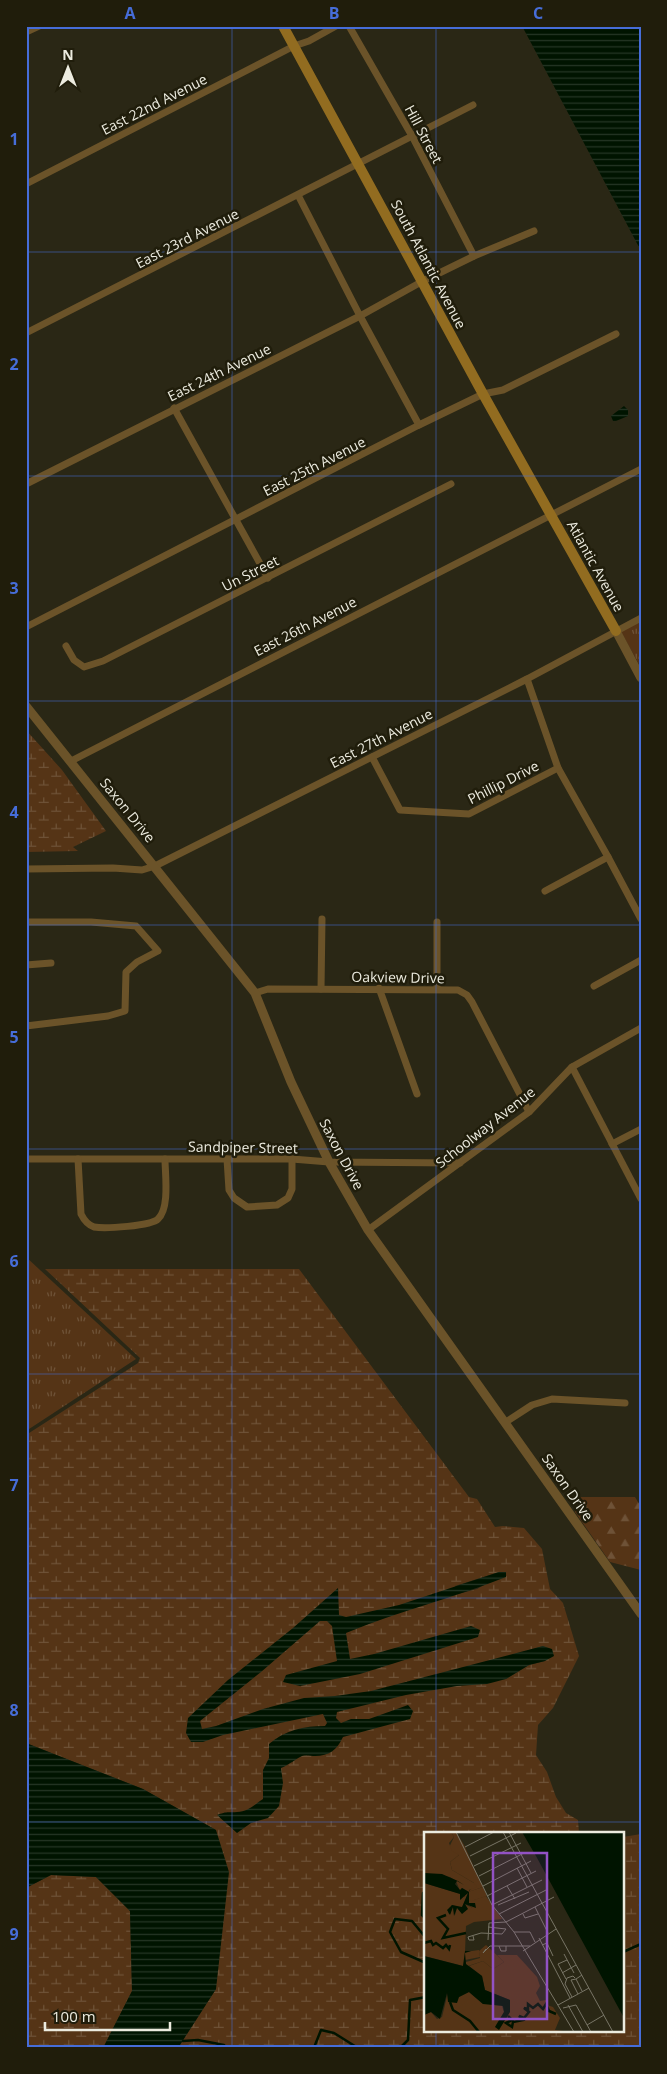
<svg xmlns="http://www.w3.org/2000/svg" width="667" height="2074" font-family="'Open Sans',sans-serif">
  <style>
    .forest { fill: url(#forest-firs) }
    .wetland { fill: url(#wetland-marsh); fill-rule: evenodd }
    .park { fill: url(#park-tufts) }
    .water { fill: url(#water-rules) }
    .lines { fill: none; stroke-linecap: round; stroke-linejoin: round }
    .stream { stroke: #001400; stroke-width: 2.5 }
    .minor { stroke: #6b5329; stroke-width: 7 }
    .tertiary { stroke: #6b5329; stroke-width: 9 }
    .secondary { stroke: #926c20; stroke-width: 10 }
    .grid { fill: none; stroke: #466dd9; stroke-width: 1; stroke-opacity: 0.55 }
    .labels { text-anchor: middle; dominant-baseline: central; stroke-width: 5; stroke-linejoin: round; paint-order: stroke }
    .street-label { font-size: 14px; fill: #ecebdf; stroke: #201d0b }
    .inset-river { fill: none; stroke: #001400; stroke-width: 2.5 }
    .inset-road { fill: none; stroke: #787566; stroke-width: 1 }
    .view { fill: #9252c5; fill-opacity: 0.15; stroke: #9252c5; stroke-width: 2.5 }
    .inset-edge { fill: none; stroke: #ecebdf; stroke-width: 2.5 }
    .neatline { fill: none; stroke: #466dd9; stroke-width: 2 }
    .grid-label { font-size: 16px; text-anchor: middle; font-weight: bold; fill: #466dd9 }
  </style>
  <defs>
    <pattern id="forest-firs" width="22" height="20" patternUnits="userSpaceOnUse" patternTransform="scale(1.25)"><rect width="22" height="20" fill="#553416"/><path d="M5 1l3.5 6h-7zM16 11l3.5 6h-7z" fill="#6e5237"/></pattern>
    <pattern id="wetland-marsh" width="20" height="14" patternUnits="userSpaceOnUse" patternTransform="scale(1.25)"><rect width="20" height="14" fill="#553416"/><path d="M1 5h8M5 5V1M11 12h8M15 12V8" fill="none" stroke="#6e5237"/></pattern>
    <pattern id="park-tufts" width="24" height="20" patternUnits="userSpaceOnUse" patternTransform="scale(1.25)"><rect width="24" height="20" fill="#553416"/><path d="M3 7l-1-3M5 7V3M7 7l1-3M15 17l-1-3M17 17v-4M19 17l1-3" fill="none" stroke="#6e5237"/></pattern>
    <pattern id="water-rules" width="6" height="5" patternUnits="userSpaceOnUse" patternTransform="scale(1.25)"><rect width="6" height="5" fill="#001400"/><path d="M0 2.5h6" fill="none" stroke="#253625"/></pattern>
  </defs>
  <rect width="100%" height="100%" fill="#2a2715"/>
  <polygon class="forest" points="574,1497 635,1497 641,1507 641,1570 610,1562 575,1512"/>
  <g class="wetland">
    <polygon points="26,730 62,770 106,831 73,847 78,851 26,852"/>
    <path d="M45,1269h254l170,228 8,2 18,28 8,-1 21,2 18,21 8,40 13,14 16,53 -26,52 -15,17 -2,30 11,17 9,25 10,16 12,7 1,13h-153v197h197v-193l18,-3v214h-463l38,-59v-159l-73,-41 -117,-46v-308l112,-72 2,-5zM499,1572h7l-29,17 -19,5 -3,-8zM543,1646l2,15 -16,4 -23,14 13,-26z"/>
    <polygon points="51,1875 96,1877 130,1911 132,1991 103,2048 26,2048 26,1888"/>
  </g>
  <g class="park">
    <polygon points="641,618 641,668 620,630"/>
    <polygon points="26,1257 136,1359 26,1431"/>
  </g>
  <g class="water">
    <polygon points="522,26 641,26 641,251 530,41"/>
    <polygon points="624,406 628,410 628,416 616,421 613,421 611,416"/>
    <path d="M499,1572h7v5c-52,21 -108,34 -160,56l4,26 24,-5 97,-28 9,4 -2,7 -118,37 -60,12 -17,-4 3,-7 51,-14 -5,-35 -5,-5h-7l-59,51 -61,49 2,8 14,-3 47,-17 41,-11 31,-2 36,-5 172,-45 9,3 2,7 -9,5 -16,4 -23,14 -19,5 -30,2 -51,9 -69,17 -1,6 5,5 10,-4h18l39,-14 5,6 -3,8 -67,18c-6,13 -14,19 -28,19 -4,0 -9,-1 -13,0 -3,1 -15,10 -21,12l2,15 -4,23 -11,12 -17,5 -14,10 -20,-18c11,-4 10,-2 20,-3 11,0 18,-8 26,-13v-29l6,-12v-14c16,-14 35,-18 56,-18l2,-3 -4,-9 -100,21 -20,7h-12l-5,-9 2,-15 40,-38 65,-52 45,-40 1,27 7,2 53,-12z"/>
    <polygon points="26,1743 143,1789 216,1830 229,1872 216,1989 178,2048 103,2048 132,1991 130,1911 96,1877 51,1875 26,1888"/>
  </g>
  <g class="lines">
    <g class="stream">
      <polyline points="426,1891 423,1893 422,1915 426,1919"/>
      <polyline points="426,1938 412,1921 395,1919 390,1932 401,1952 426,1963"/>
      <polyline points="623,1952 641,1944"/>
      <polyline points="183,2041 198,2040 224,2045 226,2048"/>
      <polyline points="316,2048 315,2045 321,2030 334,2033 358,2048"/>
      <polyline points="400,2048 408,2040 410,2000 426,1997"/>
    </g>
    <g class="minor">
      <polyline points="349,26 412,136 474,256"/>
      <polyline points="26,32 39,26"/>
      <polyline points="26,184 294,46 309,41 336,26"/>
      <polyline points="298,195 360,316 419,425"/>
      <polyline points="26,333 473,105"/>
      <polyline points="174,408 268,578"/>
      <polyline points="26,484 360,316 423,281 474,256 534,231"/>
      <polyline points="26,627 419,425 483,394 503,390 616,334"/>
      <polyline points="66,646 74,660 84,667 103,661 451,484"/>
      <polyline points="527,679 558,768 608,857 641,919"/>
      <polyline points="372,757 400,810 469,814 558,768"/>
      <polyline points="71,761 641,469"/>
      <polyline points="26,869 113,868 142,870 155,866 527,679 641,618"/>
      <polyline points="545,891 608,857"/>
      <polyline points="26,922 91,922 136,926 158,951 137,962 126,972 125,1011 108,1016 26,1026"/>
      <polyline points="437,922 437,989"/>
      <polyline points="26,965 51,963"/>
      <polyline points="594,986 641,960"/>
      <polyline points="379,988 417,1094"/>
      <polyline points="321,989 322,919"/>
      <polyline points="255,993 268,989 458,990 467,995 472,1002 529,1112"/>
      <polyline points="572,1067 641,1199"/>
      <polyline points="612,1144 641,1129"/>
      <polyline points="26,1159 292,1159 329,1162 460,1163"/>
      <path d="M78,1159l3,55c3,6 7,11 13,13 11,2 57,-1 64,-8 12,-11 7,-45 7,-60"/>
      <polyline points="227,1159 229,1190 234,1198 247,1207 277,1205 288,1198 292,1189 292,1159"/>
      <polyline points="368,1230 529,1112 572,1067 641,1028"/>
      <polyline points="506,1422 532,1405 552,1399 625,1403"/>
    </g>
    <g class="tertiary">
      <polyline points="616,631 641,678"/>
      <polyline points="26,706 255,993 291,1082 329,1162 368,1230 641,1614"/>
    </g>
    <polyline class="secondary" points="283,26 483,394 616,631"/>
  </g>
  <path class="grid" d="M232,26v2022M436,26v1807M26,252h615M26,476h615M26,701h615M26,925h615M26,1149h615M26,1374h615M26,1598h615M26,1822h615M436,2030v18"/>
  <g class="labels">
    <g class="street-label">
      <text transform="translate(154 104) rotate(-27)">East 22nd Avenue</text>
      <text transform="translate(424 134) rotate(62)">Hill Street</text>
      <text transform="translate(187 238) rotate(-27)">East 23rd Avenue</text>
      <text transform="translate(429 264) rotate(62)">South Atlantic Avenue</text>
      <text transform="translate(219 372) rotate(-26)">East 24th Avenue</text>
      <text transform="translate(314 466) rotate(-27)">East 25th Avenue</text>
      <text transform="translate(596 566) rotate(61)">Atlantic Avenue</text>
      <text transform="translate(250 573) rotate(-27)">Un Street</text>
      <text transform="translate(305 626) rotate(-27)">East 26th Avenue</text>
      <text transform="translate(381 738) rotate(-27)">East 27th Avenue</text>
      <text transform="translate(503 782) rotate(-27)">Phillip Drive</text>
      <text transform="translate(128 810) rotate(51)">Saxon Drive</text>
      <text transform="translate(398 977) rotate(1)">Oakview Drive</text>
      <text transform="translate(485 1127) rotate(-38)">Schoolway Avenue</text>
      <text transform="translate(243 1147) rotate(1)">Sandpiper Street</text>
      <text transform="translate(342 1154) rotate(62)">Saxon Drive</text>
      <text transform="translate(568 1487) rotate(55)">Saxon Drive</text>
    </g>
  </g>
  <g transform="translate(424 1832)">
    <rect width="200" height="200" fill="#2a2715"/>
    <path d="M27,0h5l8,13 19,42 -14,5 5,-9 -22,-13 -2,-8 9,-7 -13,-1 8,-17z" fill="#553416"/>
    <path d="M0,0h27l3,5 -5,6 3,8 7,4 -9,7 2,8 22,13 3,4 -8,3 1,7 3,3 13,-4 16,23 -28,3 -8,4 -1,26 14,-2 1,7 -15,3 -2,6 -39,-10v-73l37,11v6l1,-6 3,3 -1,-5 4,1 -6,15 -10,-3 -4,8 2,1 2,-8 3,9 2,-8 8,2 -1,-5 9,4 -6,-4 8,-1h-6v-11l-7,-4 -2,3 -4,-10 -6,-4 -26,-4zM73,123h20l20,22 3,9 -4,7 4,8 6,-1 1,5 6,2 7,11 -5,12 16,2h-147v-17l7,-3 6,7 5,-2 6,-25 11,5 10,-5 14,12 18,-1 3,9 -9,15 12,-9 3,-18 -25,-10 -3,-14 -13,-10 14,-5 10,8 11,-7z" fill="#553416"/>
    <path d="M59,55l4,9 -16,5 -3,-9zM62,113l18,17 -11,7 -10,-8 -18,6 1,-5 14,-4 -1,-7z" fill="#553416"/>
    <path d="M98,0h102v186l-88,-162zM0,41l18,1 16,7 6,4 -7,-4 -2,3 5,6 2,-2 7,4v11h6l1,5 -11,-4 3,5 -6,5 -5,-6 -3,8 -1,-9 -3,8h-4h4l-3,-5 5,-5 10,2 6,-14 -8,7v-6l-36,-11zM41,119h6l-6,2 1,11 16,12 3,14 25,10v12l-11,18 -4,-3 9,-15 -1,-6 -20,-2 -14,-12 -10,5 -2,6 -9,-1 -1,-9 -7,26 -9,-7 -7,3v-59l39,10z" fill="#001400"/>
    <path class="inset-river" d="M22,83l-8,3 10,11 -5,9 23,-5M0,111l7,-2 2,4 3,-2 7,5 3,-3 3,4 1,-4M26,170l3,8 17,11 9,11M84,184l4,4 -6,3 6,4 1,-5 10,-2 -4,-4 5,2 5,-6 -5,-4 4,1v-5l5,4 5,-4 5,5 3,-5 3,7 7,3"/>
    <path class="inset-road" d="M32,0l36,73 22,27 60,100M79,0l39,71M85,0l22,41M41,15l29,-15M46,24l46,-23M50,34l47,-23M93,36l10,19M55,44l45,-23M59,54l48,-25M83,54l8,13M63,64l49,-25M118,71l71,129M68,73l50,-25M74,73l31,-13M111,75l13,26M75,82l49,-25M99,82l2,4 13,-4M90,100h16l5,10M49,104l1,4h-5l-1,-3 13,-4 21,1 4,-5 -18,-2M115,106l31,60M64,108l1,-17 17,-1 48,-25M118,113l5,-2 6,13M75,114l2,5h5v-5M62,117l-3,4 7,-7h40M99,119l33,-22M140,122l10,19M138,141l14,-8M158,143l-6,4 6,12M142,147l-8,-15 9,-4M152,147l-5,1 7,14M148,165l-7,-13 2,-6 6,-2 2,2M134,173l31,-17M144,173l15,27M139,176l13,-3 15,27M163,193l17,-10"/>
    <path class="view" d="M69,21h54v166h-54z"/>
    <rect width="200" height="200" class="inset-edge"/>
  </g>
  <rect width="667" height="2074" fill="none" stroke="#201d0b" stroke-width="55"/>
  <g transform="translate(68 68)" stroke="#201d0b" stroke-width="4" paint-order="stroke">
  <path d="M0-4L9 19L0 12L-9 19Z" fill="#ecebdf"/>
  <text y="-8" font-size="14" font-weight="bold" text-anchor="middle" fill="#ecebdf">N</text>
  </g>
  <path d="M45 2022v8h125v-8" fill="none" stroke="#ecebdf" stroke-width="2.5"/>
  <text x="52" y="2022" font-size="15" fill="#ecebdf" stroke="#201d0b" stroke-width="4" paint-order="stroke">100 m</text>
  <rect x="28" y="28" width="612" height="2018" class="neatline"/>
  <g class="grid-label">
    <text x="130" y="19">A</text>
    <text x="334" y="19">B</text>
    <text x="538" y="19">C</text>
    <text x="14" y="145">1</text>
    <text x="14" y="370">2</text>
    <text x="14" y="594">3</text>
    <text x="14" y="818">4</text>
    <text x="14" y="1043">5</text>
    <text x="14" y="1267">6</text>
    <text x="14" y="1491">7</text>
    <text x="14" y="1716">8</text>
    <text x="14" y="1940">9</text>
  </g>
</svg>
